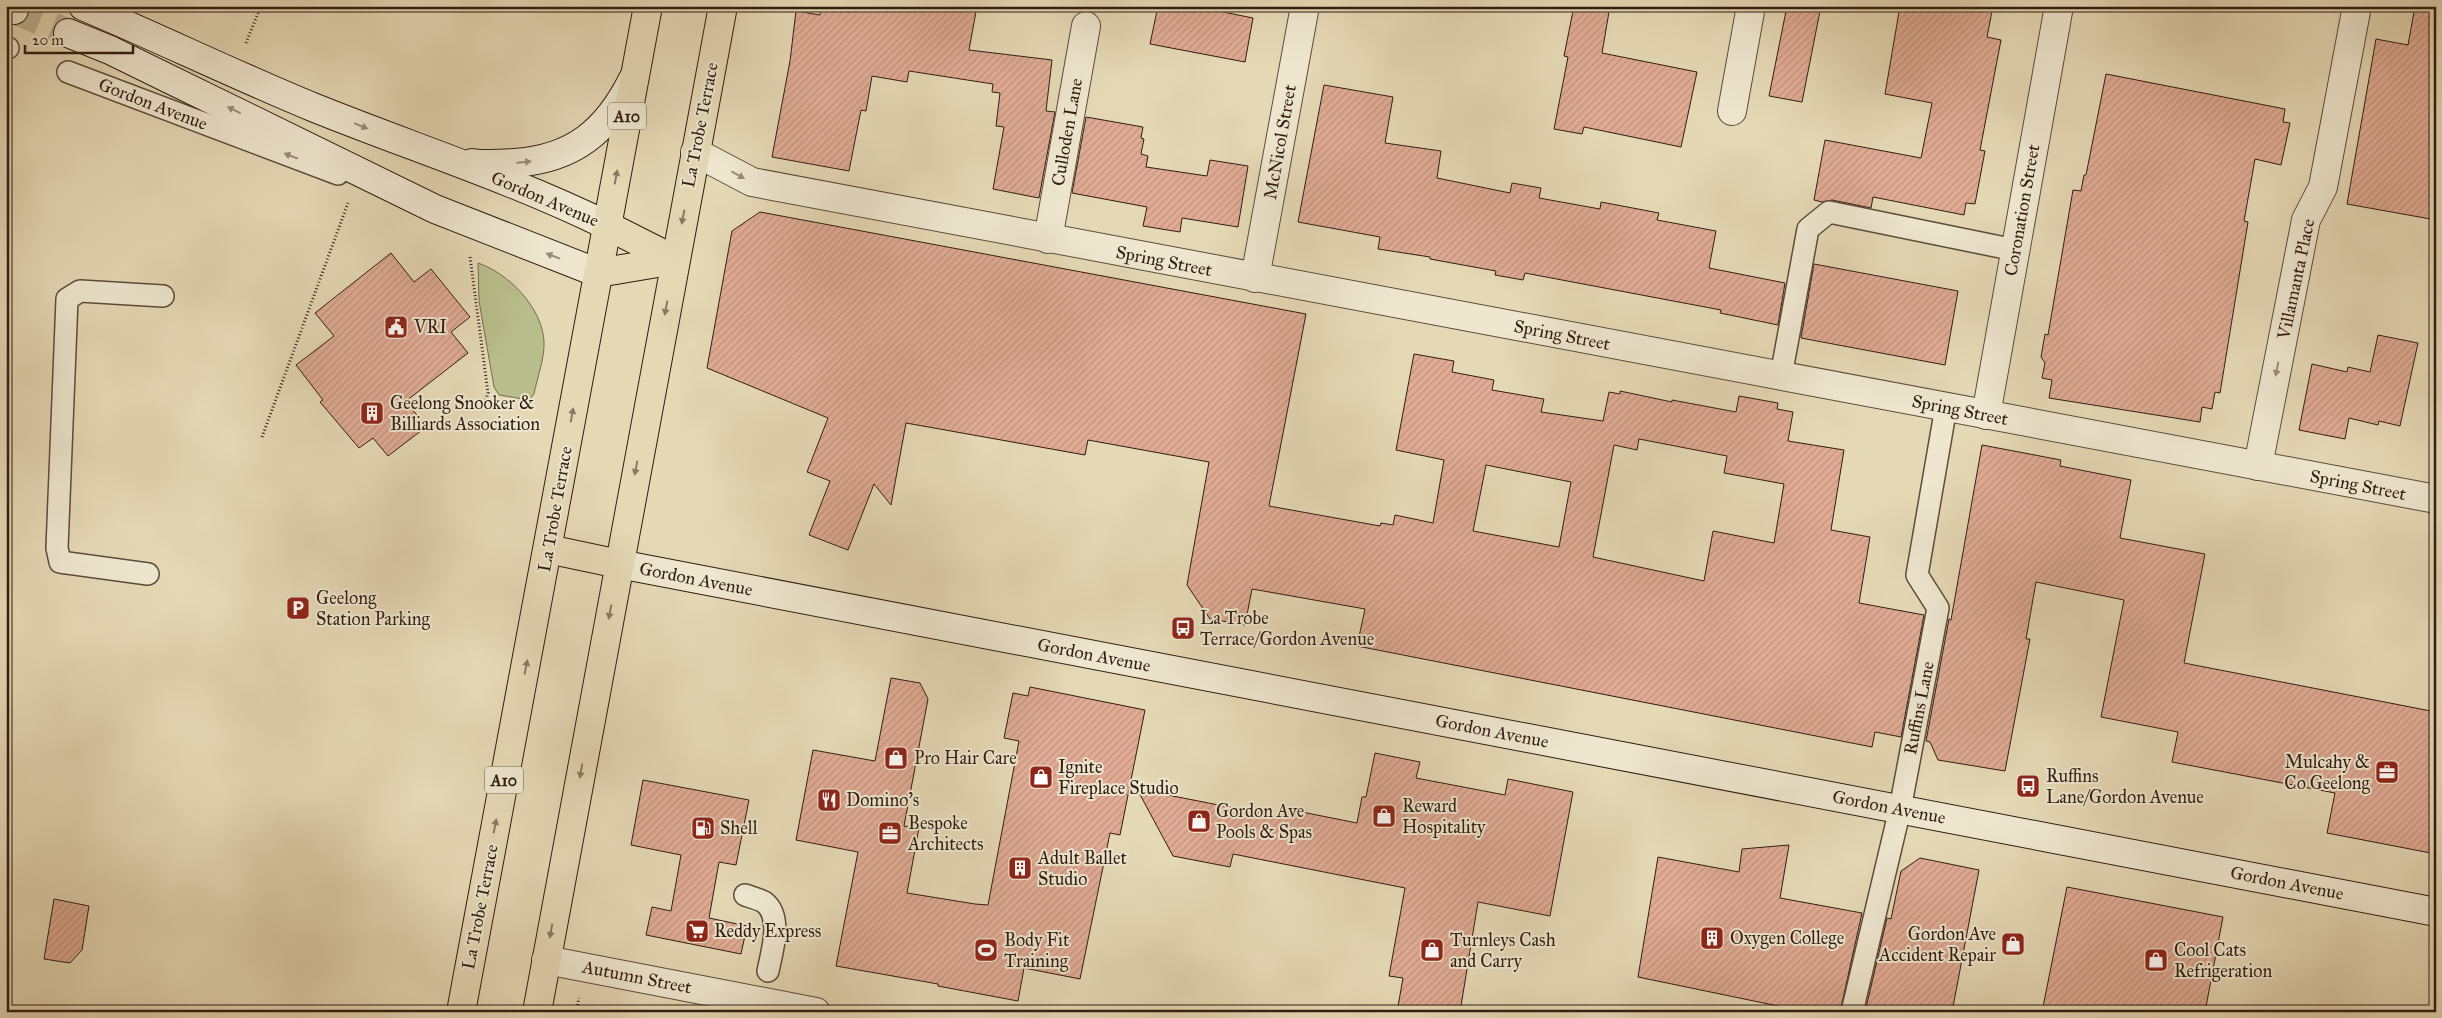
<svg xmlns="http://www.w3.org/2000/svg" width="2442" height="1018" font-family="'IM FELL Great Primer',serif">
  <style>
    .grass { fill: #b8be8b; stroke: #746e4e }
    .building { fill: url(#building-hatch); stroke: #301d11; fill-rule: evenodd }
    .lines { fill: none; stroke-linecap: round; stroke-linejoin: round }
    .secondary-tunnel { stroke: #c1b394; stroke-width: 28; stroke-dasharray: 28 14; stroke-linecap: butt }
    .lane-casing { stroke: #5d4c3a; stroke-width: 24 }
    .street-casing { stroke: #5d4c3a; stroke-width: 30 }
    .secondary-casing { stroke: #301d11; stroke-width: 30 }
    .highway-casing { stroke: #301d11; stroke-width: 30 }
    .path { stroke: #301d11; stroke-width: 3; stroke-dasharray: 1 2.5; stroke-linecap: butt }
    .lane { stroke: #eee6cf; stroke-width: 21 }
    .street { stroke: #eee6cf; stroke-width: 28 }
    .secondary { stroke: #eee6cf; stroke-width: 28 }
    .highway { stroke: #e5d8b5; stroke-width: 28 }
    .oneway { fill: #988c7a }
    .oneway2 { fill: #8a7a63 }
    .labels { text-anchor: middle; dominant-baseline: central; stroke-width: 4; stroke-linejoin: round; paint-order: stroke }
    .shield { fill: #eee6cf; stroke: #69594a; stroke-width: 1 }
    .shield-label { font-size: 16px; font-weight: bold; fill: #301d11 }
    .street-label { font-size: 18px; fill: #301d11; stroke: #eee6cf }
    .poi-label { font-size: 18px; fill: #301d11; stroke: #eee6cf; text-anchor: start }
  </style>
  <defs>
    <pattern id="building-hatch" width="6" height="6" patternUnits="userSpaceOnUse" patternTransform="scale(1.25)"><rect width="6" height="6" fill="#e1ab95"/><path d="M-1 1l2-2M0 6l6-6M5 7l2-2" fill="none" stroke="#c1937f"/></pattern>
  </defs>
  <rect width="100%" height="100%" fill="#e5d8b5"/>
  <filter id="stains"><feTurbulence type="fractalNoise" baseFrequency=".004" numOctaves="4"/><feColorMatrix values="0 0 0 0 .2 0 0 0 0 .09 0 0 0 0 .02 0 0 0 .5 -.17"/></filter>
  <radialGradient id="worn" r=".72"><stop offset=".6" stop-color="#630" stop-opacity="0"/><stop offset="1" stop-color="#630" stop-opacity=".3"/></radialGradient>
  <path class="grass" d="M478,263c30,10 64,44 66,78 1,17 -7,37 -10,53l-5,6 -30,-5 -5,-8 -15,-86z"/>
  <g class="building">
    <polygon points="821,6 977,6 969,50 1052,60 1046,111 1055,112 1039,198 993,189 1004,127 996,126 1000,93 992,92 993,84 909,71 907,82 872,76 866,111 861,110 849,171 772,157 790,61 796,11 820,15"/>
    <polygon points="1158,6 1193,6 1253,18 1245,62 1150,44"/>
    <polygon points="1574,6 1610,6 1602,53 1697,72 1681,147 1584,127 1582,134 1554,129 1568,57 1564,56"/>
    <polygon points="1787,6 1821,6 1802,102 1769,96"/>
    <polygon points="1900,6 1993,6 1987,37 2001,40 1980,150 1985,151 1975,204 1966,203 1964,215 1873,197 1871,208 1832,200 1822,202 1814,200 1825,140 1921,158 1932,103 1885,94"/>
    <polygon points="2415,6 2436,6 2436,220 2347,204 2376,39 2408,45"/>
    <polygon points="2106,74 2285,109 2283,122 2290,123 2281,165 2255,159 2244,221 2248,222 2220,393 2215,392 2212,409 2202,407 2200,422 2049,398 2052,380 2042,378 2045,363 2041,357 2045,334 2048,335 2073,190 2081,191 2084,175 2086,175"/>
    <polygon points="1324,85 1393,97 1385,143 1441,151 1437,178 1510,193 1512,183 1541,188 1539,198 1600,209 1601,202 1659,213 1657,220 1716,231 1709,268 1785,283 1778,325 1720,313 1721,310 1525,273 1523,280 1495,275 1496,271 1430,259 1430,257 1378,249 1380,237 1298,222"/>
    <polygon points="1086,117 1143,127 1141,138 1144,139 1141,154 1148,156 1146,167 1207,176 1210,160 1248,166 1238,227 1182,218 1180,232 1143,226 1147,207 1072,193"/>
    <path d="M760,212l546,102 -37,192 111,20 1,-3 12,2 2,-10 38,8 11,-63 -48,-10 18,-96 40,7 -2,11 42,8 -2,10 52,9 -3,13 62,9 6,-29 11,2v-3l52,11v-2l64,12 3,-16 39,7 -1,6 16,3 -5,29 56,9 -13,80 39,7 -11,66 65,12 -23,122 -26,-5 -3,15 -515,-101 8,-37 -113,-20 -7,36 -35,-6 -23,-34 22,-123 -121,-22 -3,15 -179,-32 -15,82 -17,-21 -26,66 -39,-15 21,-54 -23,-9 21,-54 -121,-50 25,-137zM1639,439l88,17 -3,17 60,11 -10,59 -61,-12 -9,50 -111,-24 21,-112 23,5zM1486,465l85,17 -12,65 -86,-16z"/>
    <polygon points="391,253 414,282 431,269 470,317 451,332 468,353 406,401 426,427 388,456 373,438 359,448 320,402 323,400 296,365 334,336 315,313"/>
    <polygon points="1814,264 1958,291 1945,365 1801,338"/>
    <polygon points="2378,335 2418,343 2400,426 2379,421 2378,425 2349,418 2345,439 2299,430 2312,364 2347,372 2348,367 2370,372"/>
    <polygon points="1982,445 2061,460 2060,466 2131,480 2120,538 2205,554 2184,663 2436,712 2436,854 2327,833 2335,793 2172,762 2178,732 2101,717 2124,600 2036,582 2026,639 2030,639 2005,771 1938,760 1930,742 1926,741 1949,619 1951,620"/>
    <polygon points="891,678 920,683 928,699 904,826 919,828 907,893 975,904 988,905 1019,741 1004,738 1013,693 1028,696 1030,687 1145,710 1120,835 1110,833 1080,979 1024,968 1018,1001 938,986 938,984 836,966 858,852 796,840 813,750 875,761"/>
    <polygon points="1375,753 1420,762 1416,778 1505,795 1508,779 1573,792 1550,916 1478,902 1460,1012 1397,1012 1403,978 1389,976 1405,888 1233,854 1230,867 1173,856 1137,789 1280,817 1282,808 1357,823 1362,797 1366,797"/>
    <polygon points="643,780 749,800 736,865 719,862 709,918 747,926 741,954 646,935 652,907 671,911 681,855 631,845"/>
    <polygon points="1789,845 1780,898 1862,913 1840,1012 1807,1012 1638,977 1658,857 1739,872 1742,849"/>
    <polygon points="1920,858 1979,870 1952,1012 1865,1012 1887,918 1891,919 1901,871"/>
    <polygon points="2067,887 2223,917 2205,1012 2042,1012"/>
    <polygon points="54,899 89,906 82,950 70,963 44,959"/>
  </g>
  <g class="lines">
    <polyline class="secondary-tunnel" points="14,10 68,33"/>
    <g class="lane-casing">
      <g id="lane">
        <polyline points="6,47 8,48"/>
        <polyline points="68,72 338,174"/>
        <polyline points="1781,376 1808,229 1829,212 2015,250"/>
        <polyline points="148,574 60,562 57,548 67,299 80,291 163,296"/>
        <path d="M745,895c6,2 13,4 19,7 19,14 8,50 4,69"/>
        <polyline points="1852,1012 1900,809 1938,608 1917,575 1946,407"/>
      </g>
    </g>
    <g class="street-casing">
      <g id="street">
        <polyline points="1732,111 1751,6"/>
        <polyline points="695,152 752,182 2436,499"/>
        <polyline points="1048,239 1086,26"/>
        <polyline points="1255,278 1305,6"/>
        <polyline points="1986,415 2059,6"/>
        <polyline points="2258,466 2306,220 2323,187 2357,6"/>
        <polyline points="546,960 816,1012"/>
      </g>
    </g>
    <g class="secondary-casing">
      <g id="secondary">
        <path d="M83,6c78,33 154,70 232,102 97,39 197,71 291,117"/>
        <polyline points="6,7 14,10"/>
        <polyline points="68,33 110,50 435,209 598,273"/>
        <path d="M472,163c14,2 28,1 42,0 60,-4 93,-32 119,-84"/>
        <polyline points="619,564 2436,912"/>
      </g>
    </g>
    <g class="highway-casing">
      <g id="highway">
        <polyline points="606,225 675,260"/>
        <polyline points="598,273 675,260"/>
        <polyline points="548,549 619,564"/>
        <polyline points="461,1012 648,6"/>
        <polyline points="537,1012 723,6"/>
      </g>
    </g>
    <g class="path">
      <polyline points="246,43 261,6"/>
      <polyline points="470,257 488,393 484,405"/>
      <polyline points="262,437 348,203"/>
      <polyline points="576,1012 579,998"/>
    </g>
    <use href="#lane" class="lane"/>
    <use href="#street" class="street"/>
    <use href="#secondary" class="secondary"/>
    <use href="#highway" class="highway"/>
  </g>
  <defs><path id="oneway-solid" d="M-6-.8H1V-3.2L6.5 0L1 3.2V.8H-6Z" transform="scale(1.25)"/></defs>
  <g class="oneway">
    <use href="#oneway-solid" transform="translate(234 110) rotate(-154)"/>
    <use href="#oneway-solid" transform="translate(361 126) rotate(22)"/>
    <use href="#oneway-solid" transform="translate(291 156) rotate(-159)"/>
    <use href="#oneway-solid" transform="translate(524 162) rotate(-5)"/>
    <use href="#oneway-solid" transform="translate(738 175) rotate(29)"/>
    <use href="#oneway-solid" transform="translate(553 256) rotate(-159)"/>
    <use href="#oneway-solid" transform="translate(2277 369) rotate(101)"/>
  </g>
  <g class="oneway2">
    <use href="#oneway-solid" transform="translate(616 177) rotate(-80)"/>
    <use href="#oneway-solid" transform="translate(683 217) rotate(101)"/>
    <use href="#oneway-solid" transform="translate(666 308) rotate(101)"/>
    <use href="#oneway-solid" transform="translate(572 415) rotate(-80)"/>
    <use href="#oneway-solid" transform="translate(636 468) rotate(101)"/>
    <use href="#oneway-solid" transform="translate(610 612) rotate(101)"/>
    <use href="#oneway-solid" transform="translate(526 667) rotate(-79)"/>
    <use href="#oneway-solid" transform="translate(581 771) rotate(100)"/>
    <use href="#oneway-solid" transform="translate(495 826) rotate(-79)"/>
    <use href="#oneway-solid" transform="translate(551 931) rotate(100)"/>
  </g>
  <defs>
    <g id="civic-square" transform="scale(1.25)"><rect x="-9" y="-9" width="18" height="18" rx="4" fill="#8f2418" stroke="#eee6cf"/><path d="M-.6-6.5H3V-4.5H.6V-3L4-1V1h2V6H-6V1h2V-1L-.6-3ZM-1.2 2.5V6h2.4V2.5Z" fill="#fff"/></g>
    <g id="building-square" transform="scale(1.25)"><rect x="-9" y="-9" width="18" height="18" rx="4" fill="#8f2418" stroke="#eee6cf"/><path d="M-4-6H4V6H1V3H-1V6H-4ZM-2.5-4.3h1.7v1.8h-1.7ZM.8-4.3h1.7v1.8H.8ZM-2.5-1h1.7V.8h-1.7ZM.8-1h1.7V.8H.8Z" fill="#fff"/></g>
    <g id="parking-square" transform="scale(1.25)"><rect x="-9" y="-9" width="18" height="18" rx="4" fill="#8f2418" stroke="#eee6cf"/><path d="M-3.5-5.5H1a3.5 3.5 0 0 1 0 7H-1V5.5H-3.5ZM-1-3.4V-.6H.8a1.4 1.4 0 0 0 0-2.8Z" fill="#fff"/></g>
    <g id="bus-square" transform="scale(1.25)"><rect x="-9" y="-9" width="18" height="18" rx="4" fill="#8f2418" stroke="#eee6cf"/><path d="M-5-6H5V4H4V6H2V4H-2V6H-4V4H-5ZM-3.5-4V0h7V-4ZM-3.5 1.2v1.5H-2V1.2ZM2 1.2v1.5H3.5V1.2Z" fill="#fff"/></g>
    <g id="shop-square" transform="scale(1.25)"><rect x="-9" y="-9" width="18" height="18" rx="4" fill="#8f2418" stroke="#eee6cf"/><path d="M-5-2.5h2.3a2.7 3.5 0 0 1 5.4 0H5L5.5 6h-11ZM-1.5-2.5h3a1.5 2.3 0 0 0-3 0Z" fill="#fff"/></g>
    <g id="office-square" transform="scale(1.25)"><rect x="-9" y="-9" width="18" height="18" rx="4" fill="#8f2418" stroke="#eee6cf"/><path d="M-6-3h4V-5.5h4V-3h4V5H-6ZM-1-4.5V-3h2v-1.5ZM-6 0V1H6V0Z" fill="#fff"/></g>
    <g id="restaurant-square" transform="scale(1.25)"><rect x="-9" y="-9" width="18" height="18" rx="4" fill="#8f2418" stroke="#eee6cf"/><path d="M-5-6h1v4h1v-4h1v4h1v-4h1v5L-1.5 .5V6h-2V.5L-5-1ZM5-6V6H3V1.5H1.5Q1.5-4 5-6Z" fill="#fff"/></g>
    <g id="fuel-square" transform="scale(1.25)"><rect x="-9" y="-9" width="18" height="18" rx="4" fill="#8f2418" stroke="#eee6cf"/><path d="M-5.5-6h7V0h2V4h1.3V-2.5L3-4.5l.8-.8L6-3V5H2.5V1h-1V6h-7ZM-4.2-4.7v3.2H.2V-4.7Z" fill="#fff"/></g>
    <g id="supermarket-square" transform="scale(1.25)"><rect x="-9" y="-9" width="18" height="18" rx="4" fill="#8f2418" stroke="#eee6cf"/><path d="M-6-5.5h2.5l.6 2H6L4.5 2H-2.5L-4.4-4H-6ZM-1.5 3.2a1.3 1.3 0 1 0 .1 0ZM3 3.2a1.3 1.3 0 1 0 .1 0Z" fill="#fff"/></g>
    <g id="stadium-square" transform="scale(1.25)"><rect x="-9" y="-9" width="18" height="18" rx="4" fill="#8f2418" stroke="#eee6cf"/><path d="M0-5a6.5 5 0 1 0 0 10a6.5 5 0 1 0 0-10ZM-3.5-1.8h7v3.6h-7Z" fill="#fff"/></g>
  </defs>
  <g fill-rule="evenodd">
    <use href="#civic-square" x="396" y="327"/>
    <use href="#building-square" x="372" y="413"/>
    <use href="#parking-square" x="298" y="608"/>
    <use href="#bus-square" x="1183" y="628"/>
    <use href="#shop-square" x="896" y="758"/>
    <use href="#office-square" x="2387" y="772"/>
    <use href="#shop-square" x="1041" y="777"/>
    <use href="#bus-square" x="2028" y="786"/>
    <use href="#restaurant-square" x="829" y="800"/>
    <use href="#shop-square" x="1384" y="816"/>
    <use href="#shop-square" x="1199" y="821"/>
    <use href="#fuel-square" x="703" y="828"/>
    <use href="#office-square" x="890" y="833"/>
    <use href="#building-square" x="1020" y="868"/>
    <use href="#supermarket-square" x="697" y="931"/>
    <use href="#building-square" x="1712" y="938"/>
    <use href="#shop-square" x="2013" y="944"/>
    <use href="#stadium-square" x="986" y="950"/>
    <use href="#shop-square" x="1432" y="950"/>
    <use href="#shop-square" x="2156" y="960"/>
  </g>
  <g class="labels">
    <g class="shield">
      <rect x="608" y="102.5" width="38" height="27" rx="4"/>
      <rect x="485" y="766.5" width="38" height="27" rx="4"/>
    </g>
    <g class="shield-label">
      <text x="627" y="116">A10</text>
      <text x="504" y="780">A10</text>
    </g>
    <g class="street-label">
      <text transform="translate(153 104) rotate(21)">Gordon Avenue</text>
      <text transform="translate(700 125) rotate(-79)">La Trobe Terrace</text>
      <text transform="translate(1067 132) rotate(-80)">Culloden Lane</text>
      <text transform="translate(1280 142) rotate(-80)">McNicol Street</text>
      <text transform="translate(545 199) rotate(23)">Gordon Avenue</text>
      <text transform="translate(2022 210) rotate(-80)">Coronation Street</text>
      <text transform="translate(1164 261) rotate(11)">Spring Street</text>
      <text transform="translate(2296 279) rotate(-78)">Villamanta Place</text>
      <text transform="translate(1562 335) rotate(11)">Spring Street</text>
      <text transform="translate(1960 410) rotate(11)">Spring Street</text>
      <text transform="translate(2358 485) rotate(11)">Spring Street</text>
      <text transform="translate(555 509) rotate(-80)">La Trobe Terrace</text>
      <text transform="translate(696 579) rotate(11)">Gordon Avenue</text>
      <text transform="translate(1094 655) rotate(11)">Gordon Avenue</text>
      <text transform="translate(1919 708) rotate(-79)">Ruffins Lane</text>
      <text transform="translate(1492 731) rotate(11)">Gordon Avenue</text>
      <text transform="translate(1889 807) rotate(11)">Gordon Avenue</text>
      <text transform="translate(2287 883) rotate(11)">Gordon Avenue</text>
      <text transform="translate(480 907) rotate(-79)">La Trobe Terrace</text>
      <text transform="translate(637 977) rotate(11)">Autumn Street</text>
    </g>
    <g class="poi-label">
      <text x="414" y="327">VRI</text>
      <text x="390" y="403">Geelong Snooker &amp;<tspan x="390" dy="21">Billiards Association</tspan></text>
      <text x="316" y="598">Geelong<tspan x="316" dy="21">Station Parking</tspan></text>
      <text x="1200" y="618">La Trobe<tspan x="1200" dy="21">Terrace/Gordon Avenue</tspan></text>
      <text x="914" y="758">Pro Hair Care</text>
      <text x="2370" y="762" text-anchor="end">Mulcahy &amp;<tspan x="2370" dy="21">Co Geelong</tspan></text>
      <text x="1058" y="767">Ignite<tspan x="1058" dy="21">Fireplace Studio</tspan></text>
      <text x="2046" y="776">Ruffins<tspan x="2046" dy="21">Lane/Gordon Avenue</tspan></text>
      <text x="846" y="800">Domino's</text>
      <text x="1402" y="806">Reward<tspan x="1402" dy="21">Hospitality</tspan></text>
      <text x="1216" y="811">Gordon Ave<tspan x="1216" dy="21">Pools &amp; Spas</tspan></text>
      <text x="908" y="823">Bespoke<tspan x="908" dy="21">Architects</tspan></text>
      <text x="720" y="828">Shell</text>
      <text x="1038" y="858">Adult Ballet<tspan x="1038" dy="21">Studio</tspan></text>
      <text x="714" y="931">Reddy Express</text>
      <text x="1996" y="934" text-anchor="end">Gordon Ave<tspan x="1996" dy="21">Accident Repair</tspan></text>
      <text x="1730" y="938">Oxygen College</text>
      <text x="1004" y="940">Body Fit<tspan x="1004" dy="21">Training</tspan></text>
      <text x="1450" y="940">Turnleys Cash<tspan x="1450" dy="21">and Carry</tspan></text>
      <text x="2174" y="950">Cool Cats<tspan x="2174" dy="21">Refrigeration</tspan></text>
    </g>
  </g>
  <rect width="2442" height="1018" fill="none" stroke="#e5d8b5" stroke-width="25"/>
  <rect x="8" y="8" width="2427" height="1003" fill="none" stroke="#301d11" stroke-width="2.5"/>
  <rect x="12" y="12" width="2417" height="993" fill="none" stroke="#301d11"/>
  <path d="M25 45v8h108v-8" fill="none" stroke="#301d11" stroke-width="2.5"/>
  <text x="32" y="45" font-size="15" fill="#301d11" stroke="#eee6cf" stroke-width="4" paint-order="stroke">20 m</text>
  <rect width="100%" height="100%" filter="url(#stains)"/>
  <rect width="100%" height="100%" fill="url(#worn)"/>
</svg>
